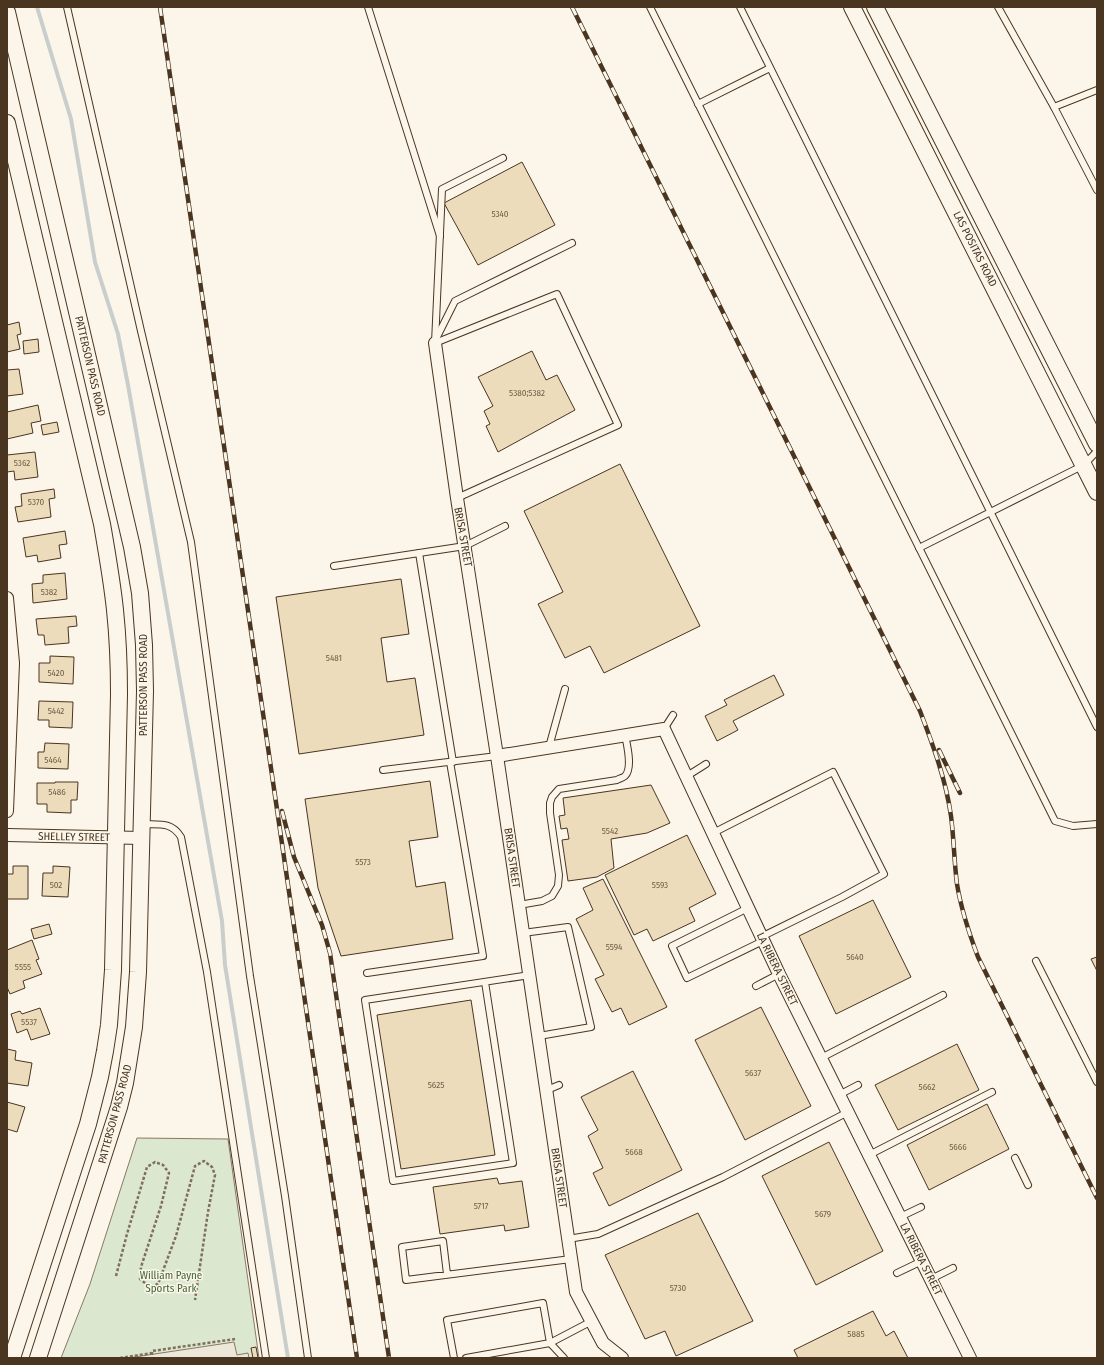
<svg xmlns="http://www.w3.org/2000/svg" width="1104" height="1365" font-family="'Fira Sans Condensed',sans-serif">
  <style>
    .green { fill: #dce7d0; stroke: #887966 }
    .parking { fill: #ede7d9; stroke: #887966 }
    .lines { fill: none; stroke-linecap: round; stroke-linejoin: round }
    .stream { stroke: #c9cecd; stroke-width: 4 }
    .building { fill: #ecdcbc; stroke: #4a3520 }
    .service-casing { stroke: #4a3520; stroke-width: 8 }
    .minor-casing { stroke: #4a3520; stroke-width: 14 }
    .secondary-casing { stroke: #4a3520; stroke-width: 18 }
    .path { stroke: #7f6f5c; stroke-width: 2.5; stroke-dasharray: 3 2; stroke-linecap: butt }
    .service { stroke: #fbf6e9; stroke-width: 6 }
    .minor { stroke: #fbf6e9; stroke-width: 12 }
    .secondary { stroke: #fbf6e9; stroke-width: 16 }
    .rail-casing { stroke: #4a3520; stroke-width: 4.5 }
    .rail { stroke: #fbf6e9; stroke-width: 3; stroke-dasharray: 9; stroke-linecap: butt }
    .labels { text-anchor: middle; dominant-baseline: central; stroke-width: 3; stroke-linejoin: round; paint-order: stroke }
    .number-label { font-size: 9px; fill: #725f47 }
    .street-label { font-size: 11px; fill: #4a3520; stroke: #fbf6e9 }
    .park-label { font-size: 11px; fill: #436837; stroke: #fbf6e9 }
  </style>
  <rect width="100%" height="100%" fill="#fbf6e9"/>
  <polygon class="green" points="137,1138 228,1139 259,1358 61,1358 90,1284"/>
  <polygon class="parking" points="234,1342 237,1355 248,1353 249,1358 128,1358"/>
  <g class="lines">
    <polyline class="stream" points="37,7 71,119 95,262 118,334 128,385 222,921 225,965 288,1358"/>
  </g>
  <g class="building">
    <polygon points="522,162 555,225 478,265 444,203"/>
    <polygon points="19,322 21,334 17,335 20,349 7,352 7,325"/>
    <polygon points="38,339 39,352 24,354 23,341"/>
    <polygon points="532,351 546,380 557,375 575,410 498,452 486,426 490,424 484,411 493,406 478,377"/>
    <polygon points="19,369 23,394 7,396 7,370"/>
    <polygon points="38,405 41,421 31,423 33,433 7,439 7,412"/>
    <polygon points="57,422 59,432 43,435 41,425"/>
    <polygon points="35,452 38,477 15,480 14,471 7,472 7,455"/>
    <polygon points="620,464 700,626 604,673 590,646 565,658 538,604 563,592 524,511"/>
    <polygon points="54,489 55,498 49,499 51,517 18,522 15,507 22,506 21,494"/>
    <polygon points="65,531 67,544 59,545 61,558 38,562 37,555 26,557 23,538"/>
    <polygon points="65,573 67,599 33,603 32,584 43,583 43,575"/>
    <polygon points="401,579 409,634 381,638 387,682 415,678 424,735 299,754 276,597"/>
    <polygon points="76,616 77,626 68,627 69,643 45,645 44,635 38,635 36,619"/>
    <polygon points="50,656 74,657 73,684 39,682 39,663 50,663"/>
    <polygon points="774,675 784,695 733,721 738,730 717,741 705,716 727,705 724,700"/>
    <polygon points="39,701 73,702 72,728 49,727 49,720 38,720"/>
    <polygon points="45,743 69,744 68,769 38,768 38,752 44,752"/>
    <polygon points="430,781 438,837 409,841 416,887 445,882 453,939 341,956 318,888 305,799"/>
    <polygon points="55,782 78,782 77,800 71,800 71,813 47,812 47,804 37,804 37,783 55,783"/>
    <polygon points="651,785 670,823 647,833 611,839 614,868 597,877 568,881 562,840 569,839 567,828 561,829 559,816 565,815 563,798"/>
    <polygon points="687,835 716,894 689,908 695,921 653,941 647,929 634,935 605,875"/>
    <polygon points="13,866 28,866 28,899 7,899 7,874 13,874"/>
    <polygon points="53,866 70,867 68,897 42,896 43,873 53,873"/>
    <polygon points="603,879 667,1007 629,1025 621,1008 612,1012 595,979 604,975 576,919 593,910 583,888"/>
    <polygon points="873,900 911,977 836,1014 799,936"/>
    <polygon points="49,924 52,934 34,939 31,929"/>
    <polygon points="32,940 39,959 36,960 42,974 23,981 25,988 10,994 7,987 7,950"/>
    <polygon points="1097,957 1097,971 1091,959"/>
    <polygon points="471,1000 495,1155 401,1169 377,1015"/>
    <polygon points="761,1007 811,1106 745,1140 695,1040"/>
    <polygon points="40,1008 50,1034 31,1040 27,1029 17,1033 11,1014 20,1011 22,1014"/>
    <polygon points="957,1044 979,1090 898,1130 875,1085"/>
    <polygon points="7,1049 16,1051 15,1060 32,1063 28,1086 7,1083"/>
    <polygon points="633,1071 682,1170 609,1206 593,1173 603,1168 588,1136 598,1130 581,1097"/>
    <polygon points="7,1102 25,1107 17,1132 7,1129"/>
    <polygon points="987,1104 1009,1149 929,1190 907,1145"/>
    <polygon points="829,1142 883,1251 816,1285 762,1176"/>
    <polygon points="497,1178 499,1184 522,1181 529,1227 505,1231 504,1225 440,1234 433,1187"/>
    <polygon points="698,1213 753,1321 676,1356 665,1331 645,1339 605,1255"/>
    <polygon points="873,1311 886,1336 894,1331 908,1358 798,1358 794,1350"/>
    <polygon points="256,1347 258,1358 253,1358 251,1348"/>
  </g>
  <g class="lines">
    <g class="service-casing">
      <g id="service">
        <polyline points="67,7 141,331 191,542 250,976 285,1196 308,1358"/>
        <polyline points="368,7 440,236"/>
        <polyline points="650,7 1055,821 1073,826 1097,824"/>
        <polyline points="740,7 1097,727"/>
        <polyline points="998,7 1054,107 1097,190"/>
        <polyline points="698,104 770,68"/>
        <polyline points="1054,107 1097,90"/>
        <polyline points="436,339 455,301 572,243"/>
        <polyline points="435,343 557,294 618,425 457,498"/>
        <polyline points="435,343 442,189 503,158"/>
        <polyline points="919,548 1084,465 1097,451"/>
        <polyline points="419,553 453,762"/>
        <polyline points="334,566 465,546 505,526"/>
        <polyline points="664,729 673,715"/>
        <polyline points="549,747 565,689"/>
        <polyline points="383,770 497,756"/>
        <polyline points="687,776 706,764"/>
        <path d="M142,824c17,1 29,-3 39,13l26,135 59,386"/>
        <polyline points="713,833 833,772 884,874 842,897 761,937"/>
        <path d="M519,905l23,-4 10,-5 6,-10 1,-11 -9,-62v-10l2,-6 7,-8 58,-9c3,-2 6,-2 8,-4 8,-8 2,-31 0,-41"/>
        <polyline points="748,908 672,946 687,978 763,941"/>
        <polyline points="523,933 568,927 591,1027 539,1036"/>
        <polyline points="1036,961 1097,1082"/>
        <polyline points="367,973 483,956 450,762"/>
        <polyline points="485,982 513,1163 393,1181 365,1000 530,975"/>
        <polyline points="756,986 779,974"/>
        <polyline points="821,1058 943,995"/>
        <polyline points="547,1090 559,1085"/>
        <polyline points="839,1095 858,1085"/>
        <polyline points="869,1155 992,1092"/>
        <polyline points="1015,1158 1028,1185"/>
        <polyline points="900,1217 921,1207"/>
        <polyline points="568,1239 598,1234 723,1177 848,1112"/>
        <polyline points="897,1273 922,1261"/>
        <polyline points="447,1274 443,1241 402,1247 406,1280 571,1259"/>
        <polyline points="931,1279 953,1268"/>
        <polyline points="454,1358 447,1320 543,1303 550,1343 466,1358"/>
        <polyline points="564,1358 550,1343 592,1321"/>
      </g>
    </g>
    <g class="minor-casing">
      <g id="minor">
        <polyline points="435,343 457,498 497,756 576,1292 603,1343 622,1358"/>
        <polyline points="7,598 13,663 7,811"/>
        <polyline points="497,756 664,729 779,974 970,1358"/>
        <polyline points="7,835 141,838"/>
      </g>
    </g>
    <g class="secondary-casing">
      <g id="secondary">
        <polyline points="852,7 1097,492"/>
        <polyline points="875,7 1097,444"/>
        <polyline points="7,12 132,547 140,593 144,645 145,691 138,972 134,1027 125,1083 119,1107 38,1358"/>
        <path d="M7,123l95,401c5,29 10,57 13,86 3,28 4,56 4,84l-6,276 -4,55 -4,26 -5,26 -12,47 -76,234"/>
      </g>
    </g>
    <g class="path">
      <polyline points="116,1276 127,1234 147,1167 155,1162 163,1165 169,1173 161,1206 141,1267 140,1279 150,1287 158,1284 176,1236 195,1166 204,1161 212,1167 215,1175 208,1212 195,1300"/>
      <polyline points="152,1355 152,1351 235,1339"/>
      <polyline points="120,1358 152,1353"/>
    </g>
    <use href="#service" class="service"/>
    <use href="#minor" class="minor"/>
    <use href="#secondary" class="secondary"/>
    <g class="rail-casing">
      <g id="rail">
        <polyline points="160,7 357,1358"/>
        <path d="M572,7l348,704c13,34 26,69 31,105 3,23 3,45 6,68 4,25 12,49 21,73l119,241"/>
        <polyline points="939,750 960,793"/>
        <polyline points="282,811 294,857 322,925 330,953 389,1358"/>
      </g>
    </g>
    <use href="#rail" class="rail"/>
  </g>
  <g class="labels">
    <g class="number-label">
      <text x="500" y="214">5340</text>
      <text x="527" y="393">5380;5382</text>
      <text x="22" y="463">5362</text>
      <text x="36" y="502">5370</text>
      <text x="49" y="592">5382</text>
      <text x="334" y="658">5481</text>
      <text x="56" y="673">5420</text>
      <text x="56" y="711">5442</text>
      <text x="53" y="760">5464</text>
      <text x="57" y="792">5486</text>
      <text x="610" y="831">5542</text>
      <text x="363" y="862">5573</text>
      <text x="56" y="885">502</text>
      <text x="660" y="885">5593</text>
      <text x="614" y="947">5594</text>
      <text x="855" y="957">5640</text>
      <text x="23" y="967">5555</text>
      <text x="29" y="1022">5537</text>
      <text x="753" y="1073">5637</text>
      <text x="436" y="1085">5625</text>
      <text x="927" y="1087">5662</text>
      <text x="958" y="1147">5666</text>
      <text x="634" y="1152">5668</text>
      <text x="481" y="1206">5717</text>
      <text x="823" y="1214">5679</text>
      <text x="678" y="1288">5730</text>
      <text x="856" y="1334">5885</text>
    </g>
    <g class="street-label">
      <text transform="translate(975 249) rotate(63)">LAS POSITAS ROAD</text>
      <text transform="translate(90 366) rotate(77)">PATTERSON PASS ROAD</text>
      <text transform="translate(463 537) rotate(80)">BRISA STREET</text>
      <text transform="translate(143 685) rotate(-90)">PATTERSON PASS ROAD</text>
      <text transform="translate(74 837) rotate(1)">SHELLEY STREET</text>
      <text transform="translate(512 858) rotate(82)">BRISA STREET</text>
      <text transform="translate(777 969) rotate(64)">LA RIBERA STREET</text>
      <text transform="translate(115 1114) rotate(-75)">PATTERSON PASS ROAD</text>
      <text transform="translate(559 1178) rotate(82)">BRISA STREET</text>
      <text transform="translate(921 1259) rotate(63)">LA RIBERA STREET</text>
    </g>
    <g class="park-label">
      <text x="171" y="1275">William Payne<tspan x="171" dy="13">Sports Park</tspan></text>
    </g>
  </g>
  <rect width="1104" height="1365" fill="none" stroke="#4a3520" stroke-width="16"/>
</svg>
